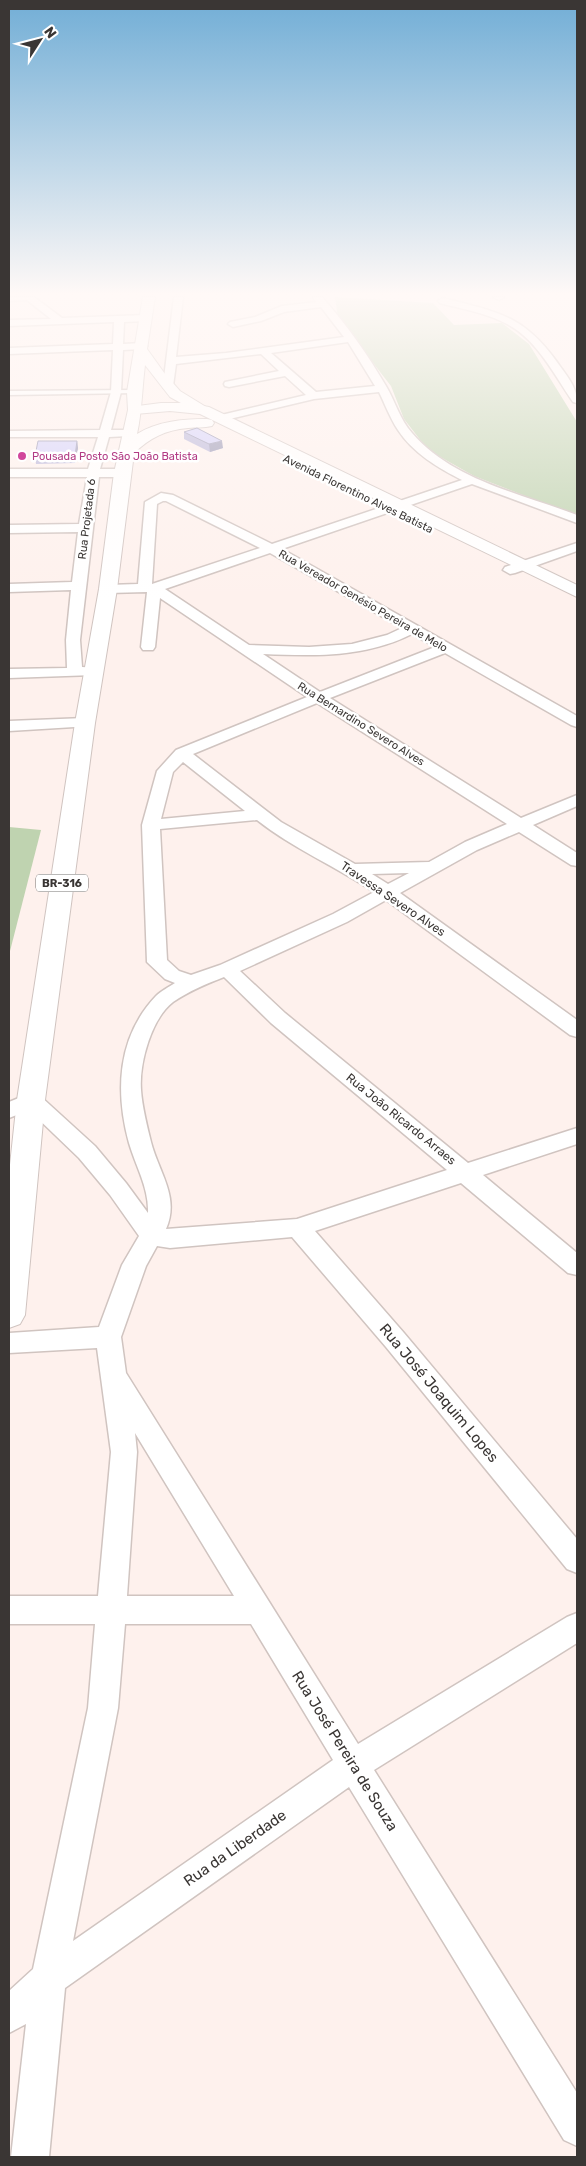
<svg xmlns="http://www.w3.org/2000/svg" width="586" height="2166" font-family="Rubik,sans-serif">
  <style>
    .green { fill: #bfd3b0 }
    .lines { fill: none; stroke-linecap: round; stroke-linejoin: round }
    .service-casing { stroke: #d0c4c0; stroke-width: 3 }
    .minor-casing { stroke: #d0c4c0; stroke-width: 3 }
    .secondary-casing { stroke: #d0c4c0; stroke-width: 2 }
    .trunk-casing { stroke: #d0c4c0; stroke-width: 2 }
    .service { fill: #fff; fill-rule: evenodd }
    .minor { fill: #fff; fill-rule: evenodd }
    .secondary { fill: #fff; fill-rule: evenodd }
    .trunk { fill: #fff; fill-rule: evenodd }
    .wall { fill: #b5b2d8 }
    .shaded-wall { fill: #9391b0 }
    .building { fill: #d2cffb; stroke: #9391b0 }
    .hotel-dot { fill: #d1479c; stroke: #fff; stroke-width: 2 }
    .labels { text-anchor: middle; dominant-baseline: central; stroke-width: 5; stroke-linejoin: round; paint-order: stroke }
    .far-hotel-label { font-size: 11px; fill: #b23c85; stroke: #fff; text-anchor: start }
    .far-street-label { font-size: 11px; fill: #3a3634; stroke: #fff }
    .shield { fill: #fff; stroke: #757271; stroke-width: 1 }
    .shield-label { font-size: 11px; font-weight: bold; fill: #3a3634 }
    .street-label { font-size: 12px; fill: #3a3634; stroke: #fff }
    .near-street-label { font-size: 15px; fill: #3a3634; stroke: #fff }
  </style>
  <rect width="100%" height="100%" fill="#fef1ed"/>
  <g class="green">
    <polygon points="335,297 433,303 454,325 502,323 529,344 577,422 577,516 474,476 428,450 404,419 391,386 338,318"/>
    <polygon points="9,827 41,830 9,955"/>
  </g>
  <g class="lines">
    <g class="service-casing">
      <polygon id="service" points="134,390 136,393 9,395 9,391"/>
    </g>
    <g class="minor-casing">
      <g id="minor">
        <polygon points="9,297 34,297 62,318 146,315 151,318 146,321 124,322 123,344 142,343 147,346 142,349 123,350 121,392 111,430 129,430 135,433 129,436 109,437 100,469 122,469 128,473 122,477 99,477 80,640 82,667 99,668 101,671 99,674 94,675 9,678 9,669 67,668 66,640 71,590 9,592 9,584 72,582 78,532 9,533 9,525 79,524 87,477 9,477 9,469 88,469 98,437 9,437 9,431 100,430 111,392 113,350 9,354 9,348 113,344 114,322 9,326 9,320 51,319 27,300 9,301"/>
        <path d="M174,297h9l-7,60 50,-4 118,-16 -23,-30 -37,5 -23,9 -28,6 -5,-3 2,-2 25,-5 27,-11 34,-4 -3,-5h9c24,27 46,58 64,89 9,15 14,34 26,47 40,47 110,61 165,82v8l-105,-39 -190,65 295,167v11l-6,-2 -126,-72 -115,45 191,120 56,-23v11l-44,19 44,28v13l-6,-1 -52,-33 -42,18 -77,43 177,127v17l-7,-2 -184,-135 -39,22 -107,49 45,42 183,150 109,-35v16l-94,31 94,78v22l-9,-2 -107,-90 -146,48 89,102 173,206v34l-10,-4 -181,-222 -94,-110 -122,11 -13,-2 -11,20 -25,71 5,36 232,371 209,-127 10,-4v30l-203,127 203,323v53l-13,-6 -215,-353 -284,201 -16,169h-38l15,-133 -17,9v-42l24,-22 55,-261 7,-84h-86v-28h89l13,-144 -14,-104 -88,5v-20l90,-6 23,-62 17,-29 -29,-41 -31,-37 -50,-48 -20,8v-16l22,-9 8,2 56,51 31,37 22,30c1,-25 -12,-46 -19,-70 -14,-51 -12,-106 27,-147 5,-5 13,-9 19,-13l-10,-4 -18,-17 -5,-137 15,-54 19,-21 131,-53 -147,-99 -5,49 -2,3h-10l-2,-3 6,-55 -39,1 -7,-4 7,-4 30,-1 7,-82 16,-9 12,2 99,49 190,-64c-24,-12 -49,-27 -64,-50 -8,-12 -13,-26 -19,-38l-65,7 -93,22 -4,-1 -2,-2 2,-2 89,-21 -21,-19 -56,11 -4,-1 -1,-2 1,-2 54,-11 -18,-17 -85,10 -3,22 -1,2h-8l-1,-2zM348,342l27,44 -59,6 -45,-39zM163,501h3l94,47 -108,36 5,-80zM270,553l132,75 -15,7 -35,9 -43,3 -60,-2 -84,-56zM412,634l23,13 -115,45 -57,-38c52,2 101,4 149,-20zM317,703l190,121 -42,18 -36,20 -74,2 -74,-42 -88,-68zM183,762l62,49 -84,8 12,-47zM257,820c35,28 80,47 117,72l-41,22 -113,51 -29,10 -12,-4 -12,-11 -7,-131zM409,873l-21,11 -16,-10zM224,977l47,46 176,147 -150,49 -131,10c14,-32 -7,-56 -15,-87 -4,-16 -9,-36 -10,-52 -2,-26 10,-71 32,-88 16,-11 33,-18 51,-25zM135,1433l99,163h-107l10,-144zM125,1624h126l82,136 -260,181 45,-233z"/>
        <polygon points="493,297 504,297 499,300"/>
        <path d="M443,298c59,15 83,18 119,71 8,11 15,20 15,34l-4,-1c-20,-29 -37,-65 -70,-80 -20,-10 -42,-13 -63,-19l-2,-2z"/>
        <polygon points="577,543 577,551 515,573 510,574 503,570 505,567"/>
        <polygon points="85,718 91,720 93,723 91,726 9,731 9,721"/>
      </g>
    </g>
    <g class="secondary-casing">
      <polygon id="secondary" points="186,403 209,407 577,585 577,597 200,414 170,411 135,414 128,410 130,407 161,403"/>
    </g>
    <g class="trunk-casing">
      <path id="trunk" d="M143,297h12l-8,52 18,25 15,17 31,19 -7,4 -5,-1 -29,-16 -25,-32c-3,23 -3,46 -8,69 21,-13 46,-15 70,-15l5,1 2,3 -2,3c-8,2 -16,1 -24,2 -23,2 -38,10 -54,25l-17,136 -22,134 -50,377 -20,215 -5,9 -11,4v-154l8,-74 58,-377 24,-134 15,-116 14,-63 -1,-18z"/>
    </g>
    <use href="#service" class="service"/>
    <use href="#minor" class="minor"/>
    <use href="#secondary" class="secondary"/>
    <use href="#trunk" class="trunk"/>
  </g>
  <g class="wall">
    <polygon points="184,432 223,448 210,452 184,439"/>
    <polygon points="77,441 78,448 75,463 36,464 35,456"/>
  </g>
  <g class="shaded-wall">
    <polygon points="77,441 78,448 75,463 75,456"/>
    <polygon points="222,441 223,448 210,452 209,444"/>
  </g>
  <g class="building">
    <polygon points="197,428 222,441 209,444 184,432"/>
    <polygon points="38,441 77,441 75,456 35,456"/>
  </g>
  <linearGradient id="sky" x2="0" y2="1"><stop stop-color="#72aed6"/><stop offset="0.49" stop-color="#fff9f7"/><stop offset="1" stop-color="#fff9f7" stop-opacity="0"/></linearGradient>
  <rect width="586" height="600" fill="url(#sky)"/>
  <circle class="hotel-dot" cx="22" cy="456" r="5"/>
  <g class="labels">
    <g class="far-hotel-label">
      <text x="32" y="456">Pousada Posto São João Batista</text>
    </g>
    <g class="far-street-label">
      <text transform="translate(358 494) rotate(26)">Avenida Florentino Alves Batista</text>
      <text transform="translate(87 519) rotate(-83)">Rua Projetada 6</text>
      <text transform="translate(363 601) rotate(30)">Rua Vereador Genésio Pereira de Melo</text>
      <text transform="translate(361 724) rotate(32)">Rua Bernardino Severo Alves</text>
    </g>
    <rect class="shield" x="36" y="874.5" width="52" height="17" rx="4"/>
    <g class="shield-label">
      <text x="62" y="883">BR-316</text>
    </g>
    <g class="street-label">
      <text transform="translate(393 899) rotate(34)">Travessa Severo Alves</text>
      <text transform="translate(401 1119) rotate(39)">Rua João Ricardo Arraes</text>
    </g>
    <g class="near-street-label">
      <text transform="translate(439 1393) rotate(50)">Rua José Joaquim Lopes</text>
      <text transform="translate(345 1751) rotate(58)">Rua José Pereira de Souza</text>
      <text transform="translate(235 1848) rotate(-35)">Rua da Liberdade</text>
    </g>
  </g>
  <rect width="586" height="2166" fill="none" stroke="#3a3634" stroke-width="20"/>
  <g transform="translate(40 40) rotate(54)" stroke="#ffffff" stroke-width="4" paint-order="stroke">
  <path d="M0-4L9 19L0 12L-9 19Z" fill="#3a3634"/>
  <text y="-8" font-size="14" font-weight="bold" text-anchor="middle" fill="#3a3634">N</text>
  </g>
</svg>
